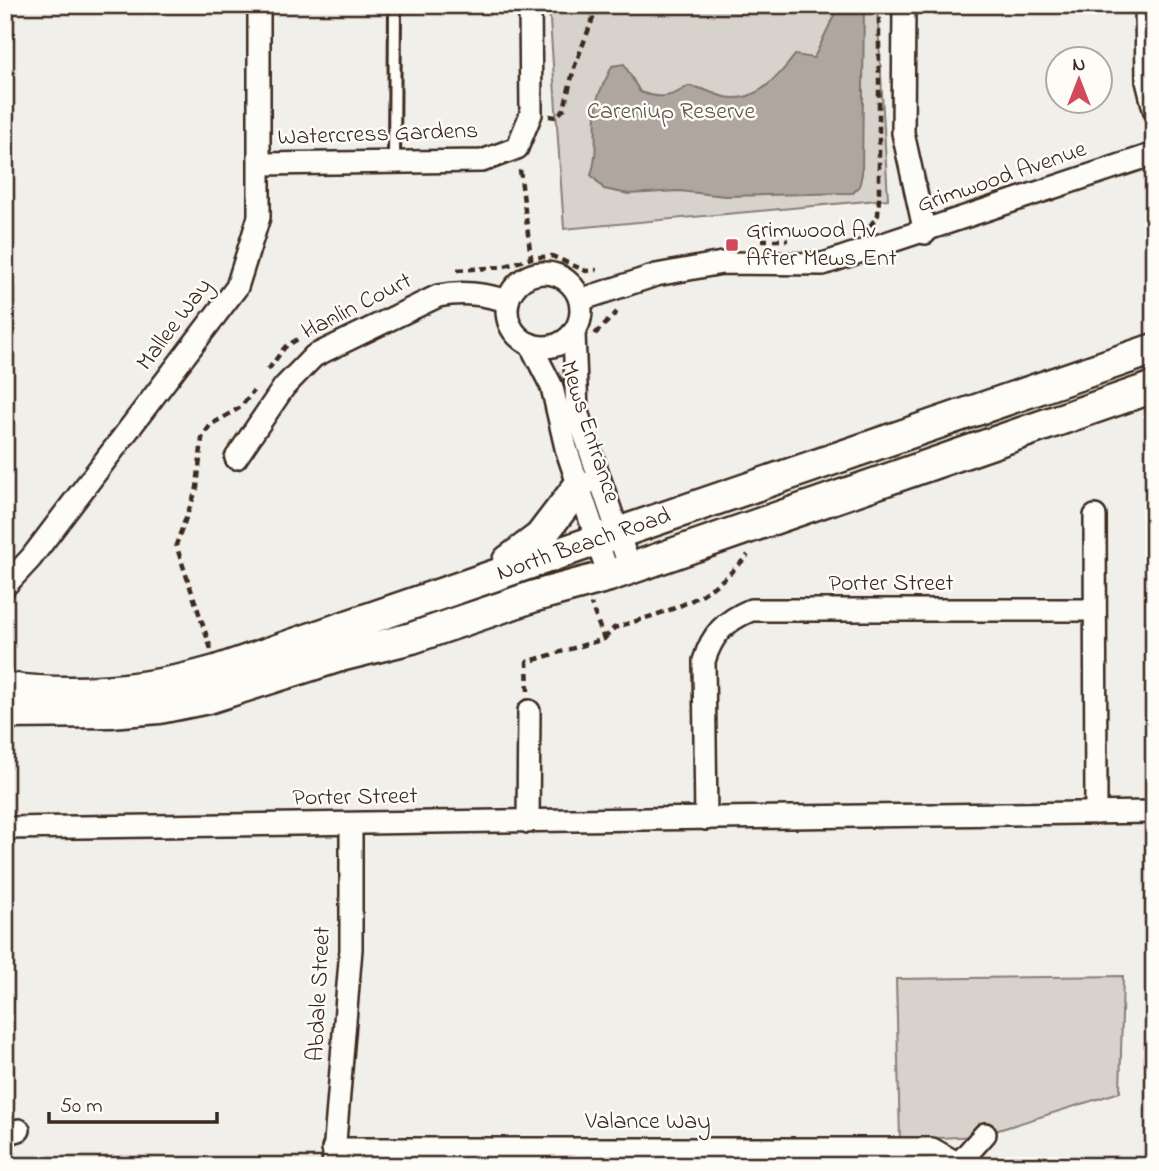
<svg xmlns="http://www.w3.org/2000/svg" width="1159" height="1171" font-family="'Indie Flower',sans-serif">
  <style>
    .green { fill: #d7d2cc; stroke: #897e75; stroke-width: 2 }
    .water { fill: #aea69f; stroke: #80746b; stroke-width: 2 }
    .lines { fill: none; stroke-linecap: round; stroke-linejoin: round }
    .service-casing { stroke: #3b2a1e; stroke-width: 16 }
    .minor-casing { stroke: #3b2a1e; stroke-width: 26 }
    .secondary-casing { stroke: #3b2a1e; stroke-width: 35 }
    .path { stroke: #3b2a1e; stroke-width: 4.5; stroke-dasharray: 7 5; stroke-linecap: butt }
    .service { stroke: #fdfcf7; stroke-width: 10 }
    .minor { stroke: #fdfcf7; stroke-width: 21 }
    .secondary { stroke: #fdfcf7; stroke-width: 30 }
    .poi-dot { fill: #d1495b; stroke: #fdfcf7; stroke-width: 2.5 }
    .labels { text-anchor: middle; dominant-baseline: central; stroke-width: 5; stroke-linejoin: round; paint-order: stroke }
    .park-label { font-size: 24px; fill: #62544a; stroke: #fdfcf7 }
    .street-label { font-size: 24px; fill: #3b2a1e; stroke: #fdfcf7 }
    .poi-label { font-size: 24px; fill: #3b2a1e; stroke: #fdfcf7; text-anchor: start }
  </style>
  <rect width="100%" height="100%" fill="#f1efea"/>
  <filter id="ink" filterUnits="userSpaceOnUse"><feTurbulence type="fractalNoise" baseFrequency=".0143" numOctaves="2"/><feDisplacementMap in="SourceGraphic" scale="14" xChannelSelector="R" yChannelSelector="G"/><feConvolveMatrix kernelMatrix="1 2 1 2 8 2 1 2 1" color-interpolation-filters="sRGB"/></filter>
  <g filter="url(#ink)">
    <g class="green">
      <polygon points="549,5 877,5 888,199 564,229"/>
      <polygon points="1123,976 1120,1092 979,1136 900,1140 896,979"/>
    </g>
    <path class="water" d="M839,5h25l-2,169 -3,13 -6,6 -128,3 -46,-5 -51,3 -24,-5 -13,-14c9,-25 1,-51 7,-78 3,-10 10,-21 14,-31l12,-2 16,28c19,7 31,6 48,-6 13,1 21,6 33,10 32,10 57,-18 74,-41l19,3z"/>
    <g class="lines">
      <g class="service-casing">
        <polyline id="service" points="394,162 395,5"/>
      </g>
      <g class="minor-casing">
        <g id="minor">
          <polyline points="904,5 903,133 925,233"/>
          <polyline points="1146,5 1147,81 1154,109"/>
          <polyline points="261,164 482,161 517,148 531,114 530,5"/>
          <circle cx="544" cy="310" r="37"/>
          <polyline points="580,300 656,275 722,263 823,264 1154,154"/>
          <polyline points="574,333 577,412 630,568"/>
          <polyline points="530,344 552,387 566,448 609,576"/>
          <path d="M236,458l48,-71 30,-31 124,-60c25,-5 45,-2 70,5"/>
          <polyline points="1095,516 1096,813"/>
          <polyline points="5,586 31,558 237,287 259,217 259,5"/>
          <path d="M706,819l-2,-158c8,-27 21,-40 47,-51h343"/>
          <polyline points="528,822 529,711"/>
          <polyline points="5,828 1154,812"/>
          <polyline points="5,1134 19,1130"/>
          <polyline points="333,1149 932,1149 962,1166"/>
          <polyline points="960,1162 985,1134"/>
          <polyline points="333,1166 351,949 351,825"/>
        </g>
      </g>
      <g class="secondary-casing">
        <g id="secondary">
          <polyline points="508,561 540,537 579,486"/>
          <path id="s1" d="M5,688c72,9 142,3 211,-17l938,-322"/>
          <polyline points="5,713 110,712 159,708 208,698 340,656 412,638 535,596 609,576 1154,387"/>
        </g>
      </g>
      <g class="path">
        <polyline points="549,116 556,117 564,109 574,68 598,5"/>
        <polyline points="520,170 531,258 552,256 586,271 597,270"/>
        <polyline points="870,226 878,215 879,199 879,5"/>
        <polyline points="761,240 788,240"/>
        <polyline points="457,270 502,267 531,258"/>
        <polyline points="309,332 339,318"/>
        <polyline points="595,334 618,311"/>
        <polyline points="268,370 285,347 298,339"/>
        <path d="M604,639l10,-11c62,-20 89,-24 134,-73"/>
        <polyline points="211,649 176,545 197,488 202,438 210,425 241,407 253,391"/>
        <polyline points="528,691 527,662 604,639 591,604"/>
      </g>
      <use href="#service" class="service"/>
      <use href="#minor" class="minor"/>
      <use href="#secondary" class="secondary"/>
    </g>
  </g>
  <rect class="poi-dot" x="725" y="238" width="14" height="14" rx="3.5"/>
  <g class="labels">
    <g class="park-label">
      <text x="671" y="112">Careniup Reserve</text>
    </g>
    <g class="street-label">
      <text transform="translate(378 135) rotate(-2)">Watercress Gardens</text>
      <text transform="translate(1002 178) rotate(-19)">Grimwood Avenue</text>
      <text transform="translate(357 307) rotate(-27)">Hanlin Court</text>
      <text transform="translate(175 325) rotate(-53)">Mallee Way</text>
      <text transform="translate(589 432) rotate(72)">Mews Entrance</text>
      <text stroke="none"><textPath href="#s1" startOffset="602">North Beach Road</textPath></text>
      <text x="891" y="584">Porter Street</text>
      <text transform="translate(355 798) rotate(-1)">Porter Street</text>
      <text transform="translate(320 994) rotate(-87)">Abdale Street</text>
      <text x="648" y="1122">Valance Way</text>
    </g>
    <g class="poi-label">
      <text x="746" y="231">Grimwood Av<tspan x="746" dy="28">After Mews Ent</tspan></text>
    </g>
  </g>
  <rect width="1159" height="1171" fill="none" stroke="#fdfcf7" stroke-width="28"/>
  <rect x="14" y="14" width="1131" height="1143" fill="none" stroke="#3b2a1e" stroke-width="2.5" filter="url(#ink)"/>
  <g transform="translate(1079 80)"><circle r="33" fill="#fdfcf7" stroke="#afa8a0" stroke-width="2"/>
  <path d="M0-5L12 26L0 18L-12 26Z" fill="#d1495b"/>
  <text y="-10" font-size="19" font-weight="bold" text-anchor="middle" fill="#3b2a1e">N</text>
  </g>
  <path d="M49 1112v10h168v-10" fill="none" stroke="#3b2a1e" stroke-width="3.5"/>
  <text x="60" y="1112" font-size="21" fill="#3b2a1e" stroke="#fdfcf7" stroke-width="5" paint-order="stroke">50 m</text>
</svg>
